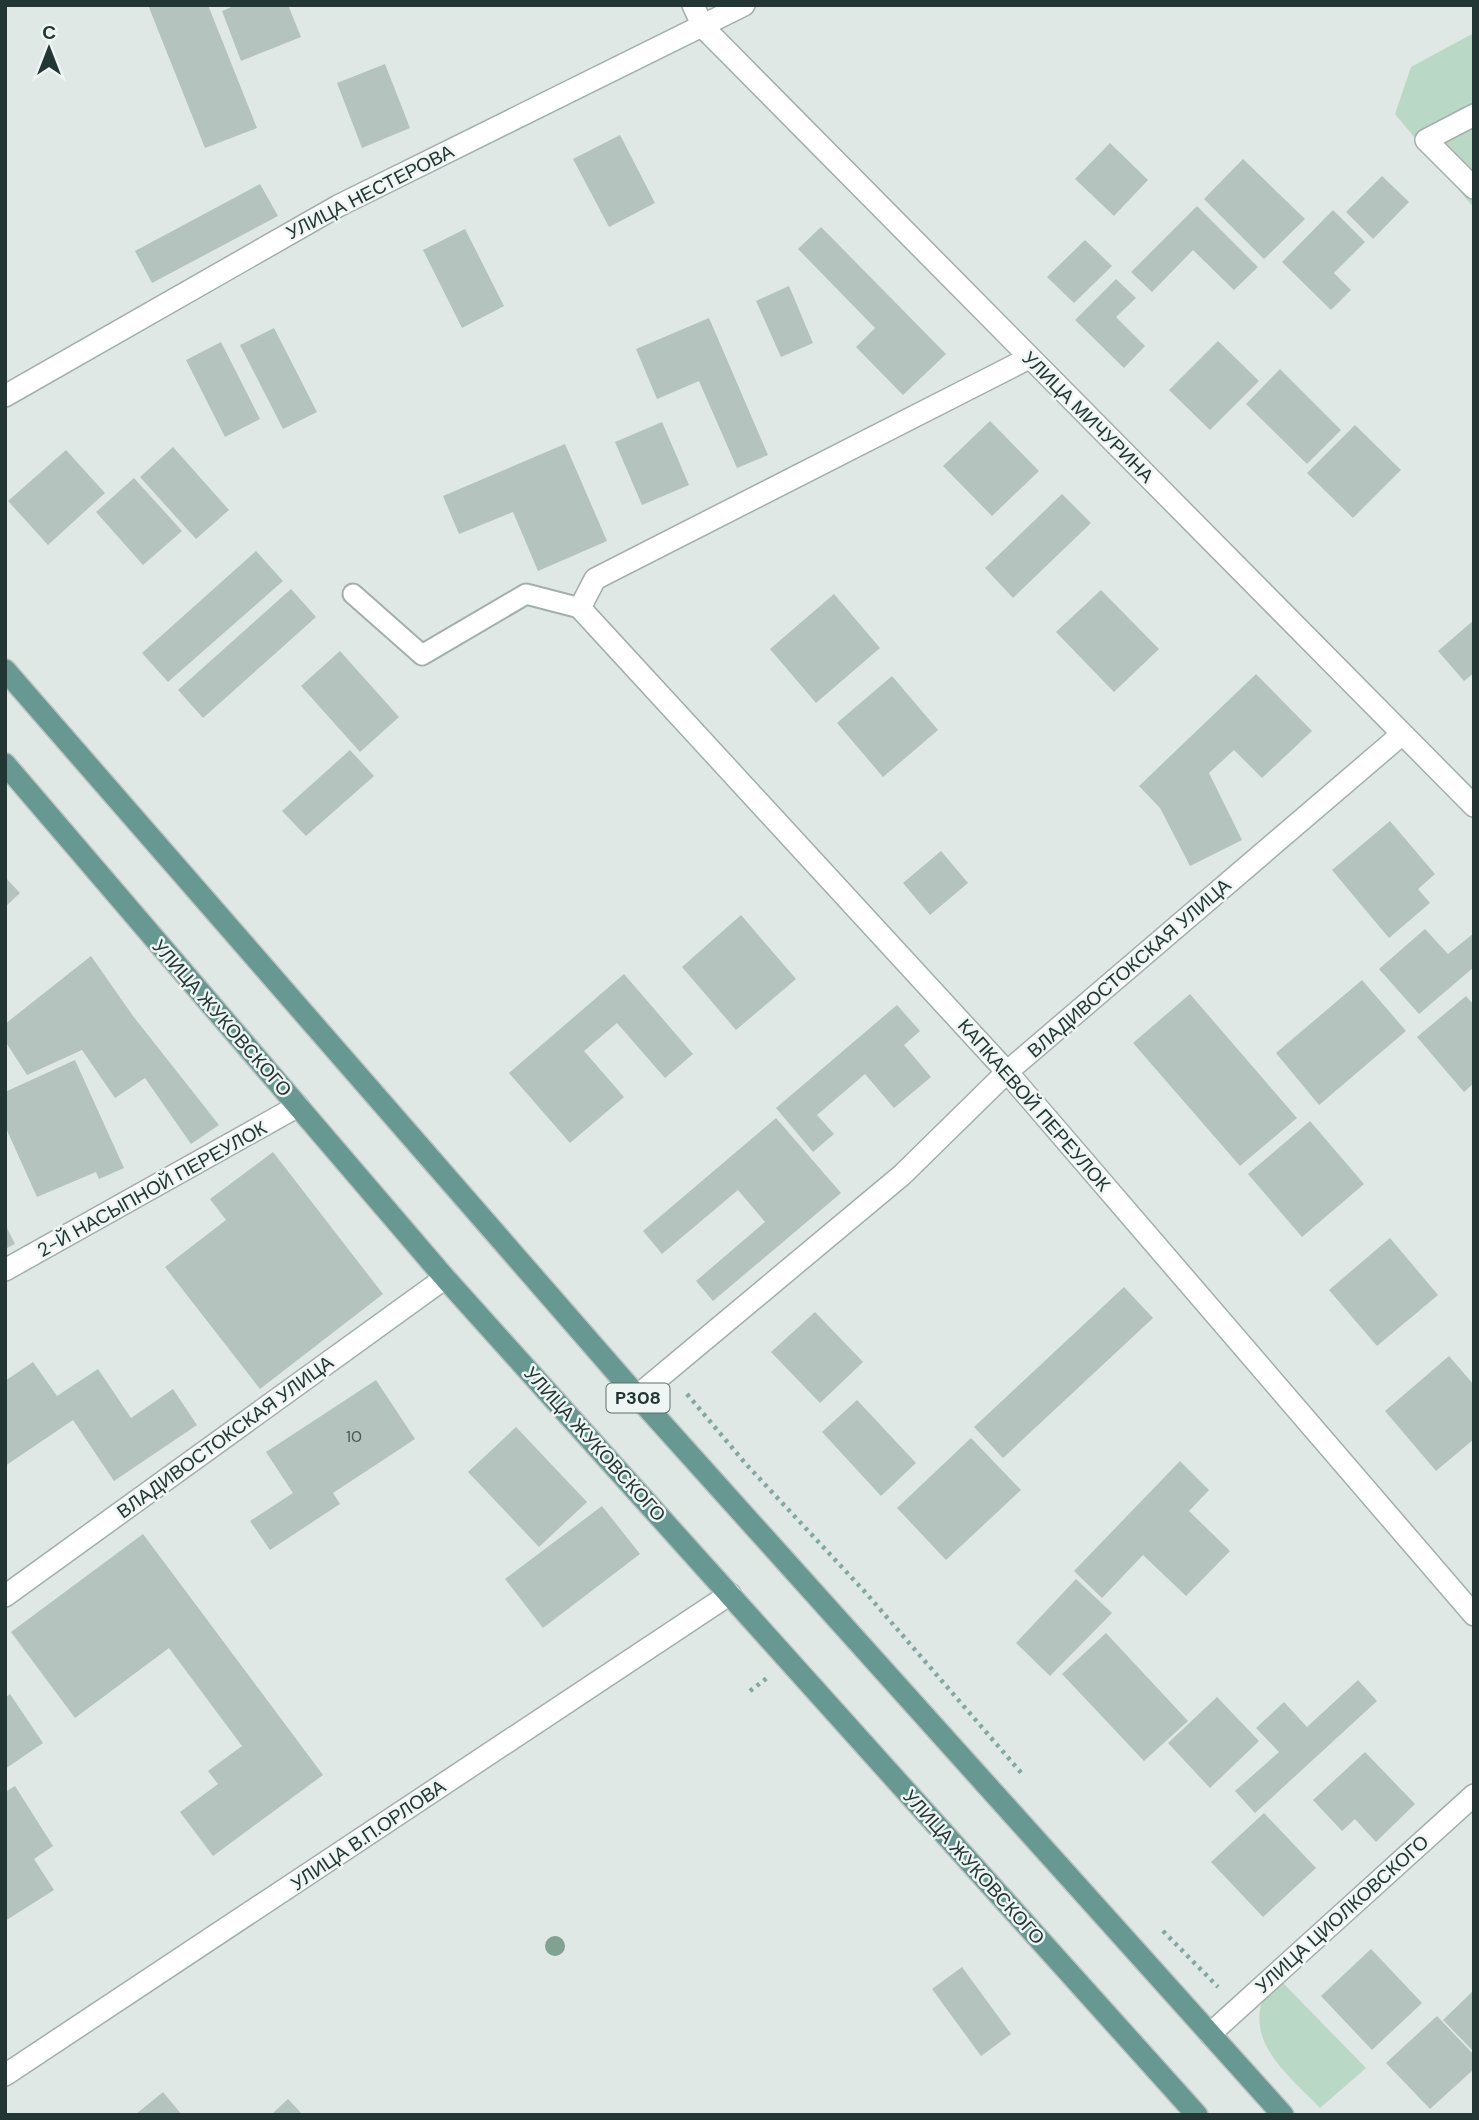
<svg xmlns="http://www.w3.org/2000/svg" width="1479" height="2120" font-family="'DM Sans',sans-serif">
  <style>
    .green { fill: #b9d8c5 }
    .building { fill: #b4c3be }
    .lines { fill: none; stroke-linecap: round; stroke-linejoin: round }
    .lane-casing { stroke: #a3afac; stroke-width: 23 }
    .street-casing { stroke: #a3afac; stroke-width: 24 }
    .primary-casing { stroke: #bdc3c2; stroke-width: 24 }
    .path { stroke: #82a9a1; stroke-width: 4.5; stroke-dasharray: 3.5 5; stroke-linecap: butt }
    .lane { stroke: #fff; stroke-width: 19 }
    .street { stroke: #fff; stroke-width: 21 }
    .primary { stroke: #679992; stroke-width: 21 }
    .tree { fill: #7fa291 }
    .labels { text-anchor: middle; dominant-baseline: central; stroke-width: 5; stroke-linejoin: round; paint-order: stroke }
    .number-label { font-size: 16px; fill: #465956 }
    .shield { fill: #eef5f3; stroke: #5f6f6d; stroke-width: 2 }
    .shield-label { font-size: 18px; font-weight: bold; fill: #223633 }
    .street-label { font-size: 19px; fill: #223633; stroke: #eef5f3 }
  </style>
  <rect width="100%" height="100%" fill="#dfe8e5"/>
  <g class="green">
    <polygon points="1474,33 1474,208 1395,114 1411,67"/>
    <path d="M1281,1981l85,87 -46,40c-27,-29 -72,-61 -58,-107 3,-7 13,-14 19,-20z"/>
  </g>
  <g class="building">
    <polygon points="148,5 208,5 257,128 205,148"/>
    <polygon points="236,5 288,5 301,37 241,61 222,11"/>
    <polygon points="385,64 410,128 362,148 337,83"/>
    <polygon points="620,135 655,203 609,227 573,159"/>
    <polygon points="1110,143 1148,180 1114,216 1075,179"/>
    <polygon points="1243,159 1305,219 1264,259 1204,199"/>
    <polygon points="1382,176 1409,202 1373,239 1346,212"/>
    <polygon points="260,184 278,216 152,283 135,251"/>
    <polygon points="1197,206 1258,267 1234,290 1193,250 1152,292 1131,272"/>
    <polygon points="1333,210 1365,242 1334,273 1351,290 1331,310 1282,262"/>
    <polygon points="821,227 946,354 903,395 856,347 875,328 798,249"/>
    <polygon points="465,229 504,306 462,328 423,250"/>
    <polygon points="1085,240 1112,266 1074,303 1047,277"/>
    <polygon points="1116,279 1136,298 1116,317 1145,346 1124,368 1075,320"/>
    <polygon points="789,286 813,343 781,357 756,301"/>
    <polygon points="709,318 768,455 737,468 699,381 657,399 636,349"/>
    <polygon points="274,328 317,412 283,429 240,345"/>
    <polygon points="1218,341 1259,381 1210,430 1169,390"/>
    <polygon points="221,342 260,419 225,437 186,360"/>
    <polygon points="1280,369 1341,430 1307,464 1246,404"/>
    <polygon points="990,421 1039,471 992,516 943,466"/>
    <polygon points="662,422 689,485 642,505 615,442"/>
    <polygon points="1355,425 1401,470 1353,518 1307,473"/>
    <polygon points="565,444 607,541 538,571 513,512 459,534 443,496"/>
    <polygon points="173,447 229,510 196,539 140,477"/>
    <polygon points="66,450 105,493 48,545 8,501"/>
    <polygon points="134,478 182,531 143,565 96,512"/>
    <polygon points="1062,494 1091,523 1013,598 985,568"/>
    <polygon points="256,551 283,581 168,682 142,653"/>
    <polygon points="291,589 316,617 203,718 178,690"/>
    <polygon points="1101,590 1159,649 1114,692 1056,632"/>
    <polygon points="834,594 880,648 816,703 770,649"/>
    <polygon points="1474,620 1474,673 1464,681 1438,651"/>
    <polygon points="340,651 399,717 360,752 301,686"/>
    <polygon points="1256,674 1312,731 1262,778 1234,750 1209,773 1242,840 1190,866 1160,808 1139,786"/>
    <polygon points="892,676 938,730 883,777 837,723"/>
    <polygon points="350,750 374,776 306,836 282,811"/>
    <polygon points="1390,821 1435,874 1418,889 1430,903 1389,938 1332,870"/>
    <polygon points="941,851 968,883 930,915 903,883"/>
    <polygon points="5,877 20,893 5,907"/>
    <polygon points="741,915 796,979 736,1030 682,967"/>
    <polygon points="1425,929 1448,954 1474,933 1474,967 1419,1014 1379,969"/>
    <polygon points="91,956 133,1016 219,1125 191,1144 145,1078 115,1098 82,1050 27,1075 5,1041 5,1024"/>
    <polygon points="624,974 693,1054 665,1078 617,1023 584,1051 624,1097 570,1143 509,1073"/>
    <polygon points="1362,980 1406,1031 1319,1105 1276,1053"/>
    <polygon points="1190,994 1297,1118 1240,1166 1133,1043"/>
    <polygon points="1466,996 1474,1005 1474,1083 1464,1092 1417,1037"/>
    <polygon points="897,1005 920,1031 904,1045 931,1077 894,1108 865,1074 817,1115 834,1134 813,1152 776,1108"/>
    <polygon points="75,1060 124,1168 99,1179 96,1172 37,1197 5,1126 5,1092"/>
    <polygon points="776,1118 841,1193 713,1301 696,1281 765,1222 738,1190 662,1254 643,1231"/>
    <polygon points="1310,1121 1364,1184 1302,1237 1248,1174"/>
    <polygon points="273,1152 383,1294 260,1389 165,1267 226,1220 210,1199"/>
    <polygon points="5,1224 15,1244 5,1249"/>
    <polygon points="1390,1238 1438,1295 1377,1346 1329,1290"/>
    <polygon points="1124,1287 1153,1318 1003,1458 974,1427"/>
    <polygon points="815,1312 863,1362 820,1403 771,1352"/>
    <polygon points="1449,1356 1474,1385 1474,1439 1436,1471 1385,1411"/>
    <polygon points="33,1362 57,1396 98,1369 131,1418 173,1389 197,1425 114,1481 73,1420 5,1466 5,1381"/>
    <polygon points="376,1380 415,1439 333,1493 340,1504 270,1550 250,1521 293,1493 266,1452"/>
    <polygon points="857,1400 916,1463 881,1496 822,1432"/>
    <polygon points="516,1427 587,1502 539,1547 468,1472"/>
    <polygon points="971,1438 1021,1490 946,1560 897,1508"/>
    <polygon points="1180,1461 1209,1490 1189,1511 1230,1551 1186,1596 1143,1555 1102,1598 1074,1571"/>
    <polygon points="602,1506 640,1554 543,1628 505,1579"/>
    <polygon points="143,1534 323,1775 213,1856 180,1812 218,1784 208,1771 242,1746 169,1648 75,1718 11,1632"/>
    <polygon points="1076,1579 1112,1613 1050,1676 1016,1643"/>
    <polygon points="1106,1633 1188,1721 1144,1761 1062,1674"/>
    <polygon points="1358,1680 1377,1701 1255,1813 1235,1791 1279,1752 1256,1728 1284,1702 1307,1727"/>
    <polygon points="10,1694 43,1743 5,1769 5,1698"/>
    <polygon points="1217,1697 1259,1741 1210,1788 1168,1743"/>
    <polygon points="1365,1752 1415,1804 1376,1842 1355,1819 1342,1831 1313,1800"/>
    <polygon points="15,1786 53,1846 34,1859 54,1890 5,1921 5,1792"/>
    <polygon points="1264,1813 1316,1868 1263,1917 1211,1862"/>
    <polygon points="1371,1949 1422,2003 1372,2050 1321,1996"/>
    <polygon points="962,1967 1011,2034 981,2056 932,1989"/>
    <polygon points="1474,1990 1474,2052 1443,2020"/>
    <polygon points="1437,2016 1474,2055 1474,2069 1430,2109 1386,2063"/>
    <polygon points="163,2092 182,2115 135,2115"/>
    <polygon points="288,2099 303,2115 271,2115"/>
  </g>
  <g class="lines">
    <g class="lane-casing">
      <polyline id="lane" points="353,594 422,655 526,594 580,608"/>
    </g>
    <g class="street-casing">
      <g id="street">
        <polyline points="693,5 703,27 1474,806"/>
        <polyline points="1474,115 1426,140 1474,188"/>
        <polyline points="1029,358 595,579 580,608 1007,1072 1474,1615"/>
        <polyline points="5,396 338,206 744,5"/>
        <polyline points="5,1270 298,1106"/>
        <polyline points="637,1396 902,1175 1007,1072 1401,735"/>
        <polyline points="5,1596 445,1278"/>
        <polyline points="1210,2034 1474,1795"/>
        <polyline points="5,2075 730,1594"/>
      </g>
    </g>
    <g class="primary-casing">
      <g id="primary">
        <polyline points="5,670 637,1396 1283,2115"/>
        <polyline points="5,764 445,1278 1197,2115"/>
      </g>
    </g>
    <g class="path">
      <polyline points="687,1394 745,1463 866,1593 1024,1776"/>
      <polyline points="750,1691 767,1678"/>
      <polyline points="1163,1931 1218,1987"/>
    </g>
    <use href="#lane" class="lane"/>
    <use href="#street" class="street"/>
    <use href="#primary" class="primary"/>
  </g>
  <circle class="tree" cx="555" cy="1946" r="10"/>
  <g class="labels">
    <g class="number-label">
      <text x="354" y="1436">10</text>
    </g>
    <rect class="shield" x="606.5" y="1383.5" width="63" height="29" rx="5"/>
    <g class="shield-label">
      <text x="638" y="1398">P308</text>
    </g>
    <g class="street-label">
      <text transform="translate(370 192) rotate(-27)">УЛИЦА НЕСТЕРОВА</text>
      <text transform="translate(1088 417) rotate(45)">УЛИЦА МИЧУРИНА</text>
      <text transform="translate(1129 968) rotate(-41)">ВЛАДИВОСТОКСКАЯ УЛИЦА</text>
      <text transform="translate(222 1018) rotate(49)">УЛИЦА ЖУКОВСКОГО</text>
      <text transform="translate(1034 1105) rotate(49)">КАПКАЕВОЙ ПЕРЕУЛОК</text>
      <text transform="translate(152 1189) rotate(-29)">2-Й НАСЫПНОЙ ПЕРЕУЛОК</text>
      <text transform="translate(225 1437) rotate(-36)">ВЛАДИВОСТОКСКАЯ УЛИЦА</text>
      <text transform="translate(595 1444) rotate(48)">УЛИЦА ЖУКОВСКОГО</text>
      <text transform="translate(368 1835) rotate(-34)">УЛИЦА В.П.ОРЛОВА</text>
      <text transform="translate(974 1867) rotate(48)">УЛИЦА ЖУКОВСКОГО</text>
      <text transform="translate(1342 1914) rotate(-42)">УЛИЦА ЦИОЛКОВСКОГО</text>
    </g>
  </g>
  <rect width="1479" height="2120" fill="none" stroke="#223633" stroke-width="14"/>
  <g transform="translate(49 49)" stroke="#eef5f3" stroke-width="5" paint-order="stroke">
  <path d="M0-5L12 26L0 18L-12 26Z" fill="#223633"/>
  <text y="-10" font-size="19" font-weight="bold" text-anchor="middle" fill="#223633">С</text>
  </g>
</svg>
